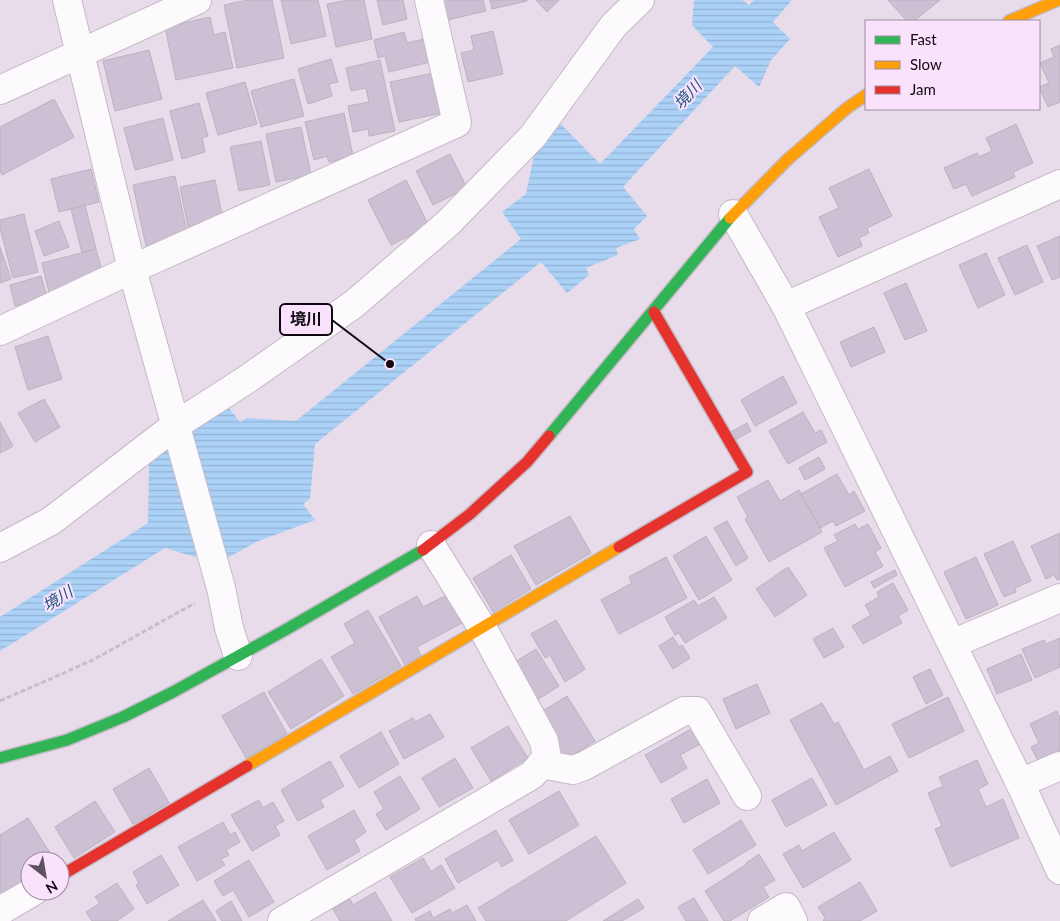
<svg xmlns="http://www.w3.org/2000/svg" width="1060" height="921" font-family="Lato,'Noto Sans JP',sans-serif">
  <style>
    .water { fill: url(#water-rules) }
    .building { fill: #cdc0d4; stroke: #bbb2bf }
    .lines { fill: none; stroke-linecap: round; stroke-linejoin: round }
    .street-casing { stroke: #c4bac5; stroke-width: 30 }
    .fast-casing { stroke: #c4bac5; stroke-width: 14 }
    .slow-casing { stroke: #c4bac5; stroke-width: 14 }
    .jam-casing { stroke: #c4bac5; stroke-width: 14 }
    .path { stroke: #c5c0c5; stroke-width: 3; stroke-dasharray: 5 2.5; stroke-linecap: butt }
    .street { stroke: #fcfafc; stroke-width: 28 }
    .fast { stroke: #30b455; stroke-width: 11 }
    .slow { stroke: #ff9f0a; stroke-width: 11 }
    .jam { stroke: #e5322d; stroke-width: 11 }
    .labels { text-anchor: middle; dominant-baseline: central; stroke-width: 4; stroke-linejoin: round; paint-order: stroke }
    .water-label { font-size: 16px; font-style: italic; fill: #1d567c; stroke: #fae2fd }
    .leader { fill: none; stroke: #100811; stroke-width: 2 }
    .callout-dot { fill: #100811; stroke: #fae2fd; stroke-width: 2 }
    .callout { fill: #fae2fd; stroke: #100811; stroke-width: 2 }
    .callout-label { font-size: 16px; text-anchor: middle; font-weight: bold; fill: #100811 }
  </style>
  <defs>
    <pattern id="water-rules" width="6" height="5" patternUnits="userSpaceOnUse" patternTransform="scale(1.25)"><rect width="6" height="5" fill="#abd1f7"/><path d="M0 2.5h6" fill="none" stroke="#92b2d3"/></pattern>
  </defs>
  <rect width="100%" height="100%" fill="#e8dbea"/>
  <polygon class="water" points="694,0 742,0 749,5 754,0 792,0 773,22 790,39 771,60 759,87 735,66 623,187 647,216 634,229 640,239 616,248 618,255 586,268 589,275 567,293 541,262 315,444 310,499 303,504 315,520 256,542 229,557 195,557 165,548 0,651 0,617 148,523 149,459 228,407 240,422 247,418 296,421 521,239 502,212 526,194 535,151 561,124 600,164 713,47 692,25"/>
  <g class="building">
    <polygon points="248,0 272,0 284,58 237,68 224,5"/>
    <polygon points="281,0 318,0 326,36 291,44"/>
    <polygon points="348,0 364,0 372,39 336,47 327,4"/>
    <polygon points="377,0 403,0 407,19 383,25"/>
    <polygon points="439,0 483,0 486,11 443,21"/>
    <polygon points="490,0 527,0 527,1 492,9"/>
    <polygon points="536,0 559,0 547,12"/>
    <polygon points="888,0 940,0 914,21 907,21"/>
    <polygon points="210,17 214,35 225,32 233,68 176,80 165,27"/>
    <polygon points="493,31 503,74 468,82 461,53 474,50 471,36"/>
    <polygon points="404,32 407,43 424,39 430,62 389,72 385,56 378,58 374,40"/>
    <polygon points="1060,45 1060,102 1048,107 1039,87 1049,83 1040,63 1054,57 1051,49"/>
    <polygon points="149,50 162,99 115,111 103,61"/>
    <polygon points="331,59 338,82 329,84 332,96 308,104 298,69"/>
    <polygon points="380,60 395,131 369,136 368,129 353,132 348,106 369,102 366,88 351,91 346,68"/>
    <polygon points="434,73 442,113 399,122 390,82"/>
    <polygon points="294,79 304,116 261,127 251,91"/>
    <polygon points="245,82 257,124 218,135 206,93"/>
    <polygon points="54,99 74,137 2,175 0,171 0,127"/>
    <polygon points="199,103 208,136 202,138 205,152 182,159 170,111"/>
    <polygon points="344,113 353,156 329,162 327,156 314,160 305,122"/>
    <polygon points="163,118 173,160 135,170 124,128"/>
    <polygon points="1016,124 1033,163 1013,172 1015,177 972,196 966,184 954,189 944,168 977,153 979,157 992,151 986,138"/>
    <polygon points="301,127 311,175 276,182 266,134"/>
    <polygon points="261,141 270,185 239,191 230,147"/>
    <polygon points="450,154 467,188 433,205 416,171"/>
    <polygon points="91,169 99,202 59,212 51,179"/>
    <polygon points="869,169 892,216 867,228 869,233 859,238 862,246 838,257 819,217 839,208 829,188"/>
    <polygon points="175,176 188,237 146,246 133,185"/>
    <polygon points="215,180 223,220 188,227 180,187"/>
    <polygon points="406,180 429,226 391,245 368,200"/>
    <polygon points="85,205 96,249 82,253 71,209"/>
    <polygon points="24,214 38,272 13,278 0,228 0,220"/>
    <polygon points="59,221 69,247 44,256 35,231"/>
    <polygon points="1060,236 1060,277 1052,280 1037,246"/>
    <polygon points="1027,245 1043,282 1015,295 998,258"/>
    <polygon points="0,247 11,279 0,283"/>
    <polygon points="96,249 104,279 49,292 42,263"/>
    <polygon points="986,253 1005,295 978,308 959,265"/>
    <polygon points="41,276 47,297 15,306 10,285"/>
    <polygon points="906,283 927,331 905,340 884,293"/>
    <polygon points="874,327 885,352 851,367 840,342"/>
    <polygon points="48,336 62,379 28,390 15,347"/>
    <polygon points="783,376 797,403 755,426 741,400"/>
    <polygon points="44,399 60,427 35,442 18,413"/>
    <polygon points="803,412 815,433 821,430 827,442 788,464 769,431"/>
    <polygon points="0,422 13,446 0,453"/>
    <polygon points="747,423 751,431 735,440 731,432"/>
    <polygon points="819,457 825,469 805,480 799,468"/>
    <polygon points="837,474 849,495 854,491 865,511 836,526 833,521 820,528 801,494"/>
    <polygon points="768,480 780,501 799,490 822,532 769,562 745,519 748,517 737,497"/>
    <polygon points="570,516 591,553 536,585 514,546"/>
    <polygon points="727,521 748,558 736,566 714,528"/>
    <polygon points="855,524 858,529 868,524 881,548 875,552 883,566 845,587 824,548 838,541 834,535"/>
    <polygon points="1060,533 1060,579 1057,580 1054,575 1046,579 1031,546"/>
    <polygon points="706,536 732,580 699,600 673,556"/>
    <polygon points="1013,541 1031,581 1015,588 1016,592 1004,597 984,554"/>
    <polygon points="511,555 531,589 493,612 473,578"/>
    <polygon points="666,557 687,598 619,634 601,600 632,583 629,577"/>
    <polygon points="976,557 998,605 966,619 944,572"/>
    <polygon points="788,567 807,595 775,617 756,589"/>
    <polygon points="895,570 897,575 874,588 871,582"/>
    <polygon points="893,583 908,610 898,616 902,623 863,644 852,626 871,615 865,605 879,597 877,592"/>
    <polygon points="447,595 462,623 417,647 421,656 405,665 379,617 417,596 423,607"/>
    <polygon points="714,597 727,618 685,643 679,633 675,635 665,617 694,600 698,606"/>
    <polygon points="368,610 401,666 353,694 331,657 355,643 344,624"/>
    <polygon points="556,620 585,669 565,682 550,655 545,658 531,634"/>
    <polygon points="833,628 844,647 824,658 813,639"/>
    <polygon points="673,637 679,647 682,645 690,658 673,669 659,646"/>
    <polygon points="1060,638 1060,667 1035,678 1022,649 1044,640 1046,644"/>
    <polygon points="536,649 559,686 534,702 510,665"/>
    <polygon points="1021,654 1032,680 997,694 987,669"/>
    <polygon points="321,659 344,696 291,729 268,692"/>
    <polygon points="930,669 943,695 926,704 913,677"/>
    <polygon points="757,684 770,713 736,729 723,699"/>
    <polygon points="264,692 287,734 246,758 222,716"/>
    <polygon points="567,696 595,741 564,761 536,715"/>
    <polygon points="948,697 964,731 909,758 892,724"/>
    <polygon points="822,703 834,724 838,722 864,770 890,756 898,771 836,805 790,720"/>
    <polygon points="1057,711 1060,718 1060,750 1038,761 1031,747 1039,743 1030,724"/>
    <polygon points="430,714 444,737 404,759 389,731 413,718 415,722"/>
    <polygon points="508,726 528,758 491,781 471,748"/>
    <polygon points="693,728 702,743 680,755 687,768 661,783 645,755"/>
    <polygon points="381,732 399,764 359,788 340,756"/>
    <polygon points="455,758 473,788 439,807 422,778"/>
    <polygon points="977,760 988,784 978,789 986,807 1003,799 1019,838 951,867 935,829 942,826 928,793 943,786 939,777"/>
    <polygon points="330,761 344,786 320,800 324,807 298,821 281,790"/>
    <polygon points="149,768 169,803 133,824 113,789"/>
    <polygon points="400,776 420,809 386,830 376,814 384,809 374,792"/>
    <polygon points="812,778 827,805 786,827 772,800"/>
    <polygon points="707,779 720,803 684,823 671,799"/>
    <polygon points="559,791 579,825 529,854 509,820"/>
    <polygon points="259,800 263,808 273,802 284,821 275,826 280,835 252,851 231,815"/>
    <polygon points="95,801 115,832 74,858 55,827"/>
    <polygon points="354,810 366,832 354,840 360,851 327,870 308,836"/>
    <polygon points="28,818 55,861 30,861 30,881 4,897 0,891 0,835"/>
    <polygon points="741,820 756,845 708,874 693,850"/>
    <polygon points="223,822 230,835 235,832 240,842 226,850 229,855 221,859 225,865 197,881 178,847"/>
    <polygon points="496,830 513,860 502,867 498,860 458,883 445,859"/>
    <polygon points="834,832 851,860 803,888 783,854 799,845 802,851"/>
    <polygon points="596,836 626,883 566,921 486,921 478,908"/>
    <polygon points="759,854 775,880 763,887 769,897 730,921 724,921 705,891 747,864 746,863"/>
    <polygon points="161,855 179,885 147,904 136,885 139,883 133,872"/>
    <polygon points="423,858 431,872 441,865 455,888 412,913 390,877"/>
    <polygon points="249,860 274,902 249,917 233,890 223,896 214,881"/>
    <polygon points="860,882 877,911 860,921 823,921 825,918 818,907"/>
    <polygon points="117,883 134,909 117,921 92,921 86,912 100,903 95,897"/>
    <polygon points="375,892 392,921 340,921 333,909 350,899 353,905"/>
    <polygon points="694,898 708,921 686,921 678,907"/>
    <polygon points="638,899 644,908 622,921 603,921"/>
    <polygon points="203,900 216,921 168,921"/>
    <polygon points="231,901 242,921 222,921 216,911"/>
    <polygon points="467,905 476,921 416,921 415,919 430,911 433,918 450,909 452,913"/>
  </g>
  <g class="lines">
    <g class="street-casing">
      <g id="street">
        <polyline points="67,0 132,269 221,588 229,628 238,656"/>
        <polyline points="0,90 197,0"/>
        <polyline points="733,214 786,306 1020,783 1060,870"/>
        <polyline points="786,306 1060,184"/>
        <polyline points="0,331 132,269 457,123 429,0"/>
        <polyline points="0,548 51,521 176,425 246,380 354,304 448,223 533,136 614,25 640,0"/>
        <polyline points="952,644 1060,598"/>
        <polyline points="541,764 573,770 584,766 684,711 697,711 747,796"/>
        <polyline points="1020,783 1060,766"/>
        <polyline points="0,911 34,891"/>
        <polyline points="282,921 532,775 547,758 544,741 483,629 431,545"/>
        <polyline points="762,921 786,907 793,921"/>
      </g>
    </g>
    <g class="fast-casing">
      <g id="fast">
        <polyline points="549,436 730,218"/>
        <polyline points="0,758 67,740 123,717 173,692 287,629 423,550"/>
      </g>
    </g>
    <g class="slow-casing">
      <g id="slow">
        <polyline points="1009,21 1058,0"/>
        <polyline points="730,218 787,160 847,108 866,95"/>
        <polyline points="247,766 619,547"/>
      </g>
    </g>
    <g class="jam-casing">
      <g id="jam">
        <polyline points="619,547 747,472 654,312"/>
        <polyline points="423,550 470,514 527,462 549,436"/>
        <polyline points="60,876 247,766"/>
      </g>
    </g>
    <polyline class="path" points="0,701 93,660 195,603"/>
    <use href="#street" class="street"/>
    <use href="#fast" class="fast"/>
    <use href="#slow" class="slow"/>
    <use href="#jam" class="jam"/>
  </g>
  <g class="labels">
    <g class="water-label">
      <text transform="translate(687 94) rotate(-47)">境川</text>
      <text transform="translate(57 598) rotate(-32)">境川</text>
    </g>
  </g>
  <path class="leader" d="M390 364L332 320"/>
  <circle class="callout-dot" cx="390" cy="364" r="5"/>
  <rect class="callout" x="280" y="304" width="52" height="31" rx="5"/>
  <g class="callout-label">
    <text x="306" y="325">境川</text>
  </g>
  <rect x="865" y="20" width="175" height="90" fill="#fae2fd" stroke="#9c8b9f"/>
  <rect x="875" y="36" width="25" height="8" fill="#30b455" stroke="#9c8b9f"/>
  <text x="910" y="45" font-size="15" fill="#100811">Fast</text>
  <rect x="875" y="61" width="25" height="8" fill="#ff9f0a" stroke="#9c8b9f"/>
  <text x="910" y="70" font-size="15" fill="#100811">Slow</text>
  <rect x="875" y="86" width="25" height="8" fill="#e5322d" stroke="#9c8b9f"/>
  <text x="910" y="95" font-size="15" fill="#100811">Jam</text>
  <g transform="translate(45 876) rotate(149)"><circle r="24" fill="#fae2fd" stroke="#9c8b9f"/>
  <path d="M0-4L9 19L0 12L-9 19Z" fill="#5c525d"/>
  <text y="-8" font-size="14" font-weight="bold" text-anchor="middle" fill="#100811">N</text>
  </g>
</svg>
